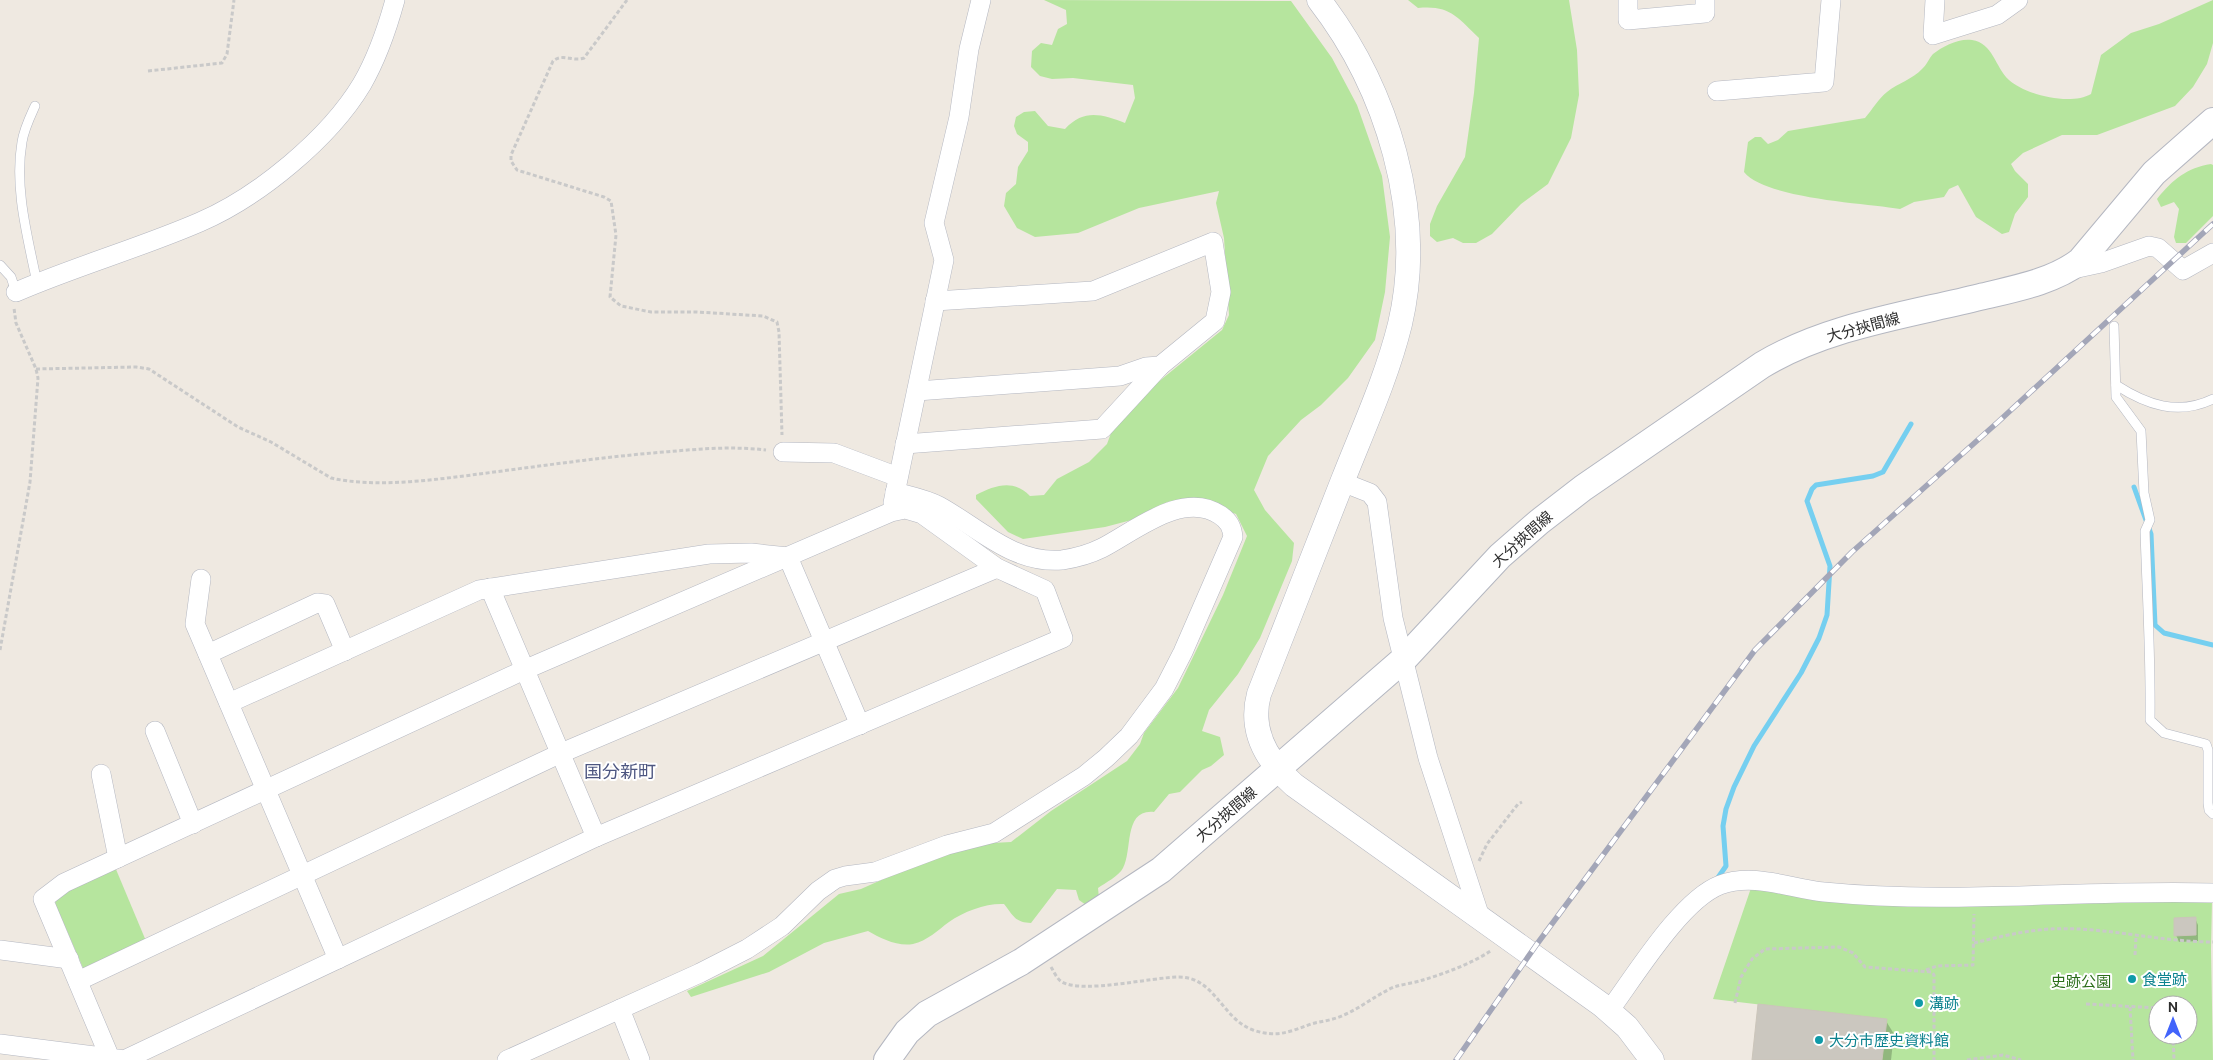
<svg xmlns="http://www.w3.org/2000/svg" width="2213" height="1060" font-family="Ubuntu,'Noto Sans JP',sans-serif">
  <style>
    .green { fill: #b6e59e; fill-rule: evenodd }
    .shadow { fill: #0003 }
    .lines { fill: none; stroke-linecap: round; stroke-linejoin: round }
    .stream { stroke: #75cff0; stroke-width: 5 }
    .building { fill: #cbc7bf; stroke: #cbc5ba }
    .service-casing { stroke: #b4b7c1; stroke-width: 10 }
    .minor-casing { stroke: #b4b7c1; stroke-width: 20 }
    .tertiary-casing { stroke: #b4b7c1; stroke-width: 25 }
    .secondary-casing { stroke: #b4b7c1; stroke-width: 28 }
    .path { stroke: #c9c9c9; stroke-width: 3; stroke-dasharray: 4 2.5; stroke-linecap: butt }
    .service { stroke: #fff; stroke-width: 9 }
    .minor { stroke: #fff; stroke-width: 19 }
    .tertiary { stroke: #fff; stroke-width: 24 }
    .secondary { stroke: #fff; stroke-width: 26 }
    .rail-casing { stroke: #a3a6b8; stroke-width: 5.5 }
    .rail { stroke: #fff; stroke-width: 4; stroke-dasharray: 11; stroke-linecap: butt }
    .culture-dot { fill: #0f9aa8; stroke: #fff; stroke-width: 2 }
    .labels { text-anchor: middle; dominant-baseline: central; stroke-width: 4; stroke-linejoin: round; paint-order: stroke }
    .street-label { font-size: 15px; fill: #2e2e2e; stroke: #fff }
    .culture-label { font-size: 15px; fill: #0d838f; stroke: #fff; text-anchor: start }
    .park-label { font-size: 15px; fill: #2c6e1b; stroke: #fff }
    .quarter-label { font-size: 18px; fill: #4d5680; stroke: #fff }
  </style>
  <rect width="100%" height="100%" fill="#efe9e1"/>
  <g class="green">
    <path d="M1044,0l247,1 41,57 25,47 25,71 8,61 -5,55 -10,48 -27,38 -27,27 -20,15 -33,36 -14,34 11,20 29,33 -2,18 -32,77 -22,36 -29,36 -7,21 18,6 4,18 -13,11 -9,4 -22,22 -11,2 -15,18c-31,-3 -21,38 -31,56 -4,8 -18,15 -25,20l1,10 -13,7 -7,-5 -3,-10 -19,-1 -26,34c-16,0 -18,-8 -27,-19 -17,-1 -40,7 -55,18 -11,8 -22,19 -36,22 -15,3 -33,-6 -45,-13l-44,12 -55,29 -78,25 -4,-6 76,-35 76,-62 22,-5 63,-28 50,-17 37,-2 40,-31 76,-50 13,-17 4,-11 34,-45 45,-93 24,-59 -11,-22 -45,-15 -24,3 -24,15 -38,10 -82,12 -15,-7 -32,-33v-4c19,-10 38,-16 54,1l14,-1 13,-16 32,-17 18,-18 7,-19 27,-29 81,-66 7,-15 -5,-77 -8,-35 3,-12 -80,17 -61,25 -43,4 -18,-9 -13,-22 2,-13 10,-9 2,-17 10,-16v-9l-11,-8 -3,-8 2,-9 8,-5 11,-1 13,15 17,3c19,-20 36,-15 60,-6l10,-25 -2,-13 -60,-7 -21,1 -12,-3 -9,-9 1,-16 9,-8 11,2 6,-16 9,-5 -1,-14z"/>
    <path d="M1408,0h161l8,50 2,45 -8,43 -23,46 -27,20 -29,30 -16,9h-13l-10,-5 -16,4 -7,-6v-12l7,-18 28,-49 9,-64 5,-55c-22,-21 -29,-33 -61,-30z"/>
    <path d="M2213,0v43l-6,21 -14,23 -18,19 -78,29h-35l-39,18 -12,11 4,7 13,13v13l-13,17 -6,18 -7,2 -26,-17 -18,-32 -9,4 -5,8 -30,5 -14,7c-36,-6 -134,-10 -156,-37l4,-30 7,-5h6l7,7 10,-4 10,-9 77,-13c7,-8 14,-20 22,-26 11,-9 26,-13 35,-23 5,-4 7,-11 11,-15 10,-8 26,-16 39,-14 21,3 23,27 37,40 17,15 61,26 82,14l10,-39 30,-22 28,-9z"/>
    <path d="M2211,164l2,1v51l-27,27h-10l-2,-6 5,-28 -5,-7 -13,5 -4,-8c16,-20 30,-31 54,-35z"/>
    <polygon points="115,867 146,941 87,969 83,968 55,903 61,893"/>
    <path d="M1751,888l60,11 345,-1 56,2 -1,49 2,111h-334l2,-41 -168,-20zM2158,1005h30v30h-30z"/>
  </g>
  <g class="shadow">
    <polygon points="2195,918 2198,925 2198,941 2179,942 2176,935"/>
    <polygon points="1886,1021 1894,1034 1891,1060 1753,1060"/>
  </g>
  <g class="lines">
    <g class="stream">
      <polyline points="2134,487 2151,534 2155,625 2164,633 2213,645"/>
      <polyline points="1717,879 1726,866 1723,826 1726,809 1734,787 1754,746 1801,673 1819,638 1827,615 1830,566 1807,501 1812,489 1816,485 1873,476 1883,472 1911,424"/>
    </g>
  </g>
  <g class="building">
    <polygon points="2196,917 2196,935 2174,936 2174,918"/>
    <polygon points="1758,1004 1887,1019 1882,1060 1752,1060"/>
  </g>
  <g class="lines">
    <g class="service-casing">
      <g id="service">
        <path d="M35,106c-5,11 -11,23 -13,36 -8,47 6,96 15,141"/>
        <polyline points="0,265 11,277 16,292"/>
        <path d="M2114,326l2,71 25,34 3,62 6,27 -5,11c2,63 6,126 5,189l14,13 42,11 2,6v53l1,7 4,4"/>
        <path d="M2116,385c31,20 62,31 97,14"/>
      </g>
    </g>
    <g class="minor-casing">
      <g id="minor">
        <polyline points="1628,0 1628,20 1705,13 1705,0"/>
        <polyline points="1935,0 1933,35 1997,15 2018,0"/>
        <polyline points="1717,91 1824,82 1831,0"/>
        <polyline points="2075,265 2078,268 2101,263 2149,246 2158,248 2183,270 2213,253"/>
        <path d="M16,292c60,-26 124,-44 184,-70 58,-25 129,-83 162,-138 15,-26 25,-55 33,-84"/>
        <polyline points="917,391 1120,376 1146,367 1160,366 1215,321 1221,292 1213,242 1093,291 935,301"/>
        <polyline points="905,444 1102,429 1160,366"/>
        <polyline points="783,452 834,453 898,477"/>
        <polyline points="1342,482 1370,493 1377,502 1393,618 1428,758 1480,917"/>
        <polyline points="893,503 944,260 934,223 959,117 969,49 981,0"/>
        <polyline points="201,579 195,624 338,959"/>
        <polyline points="490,588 596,837"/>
        <polyline points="208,654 317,603 325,604 345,651"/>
        <polyline points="229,703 479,590 709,554 751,553 788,557 860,725"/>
        <polyline points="155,731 193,824"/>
        <polyline points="101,774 118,858"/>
        <polyline points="0,950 69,959"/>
        <polyline points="78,981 559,754 997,568"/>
        <polyline points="620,1009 640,1060"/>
        <path d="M1609,1011c26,-35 72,-111 111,-126 34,-13 71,4 104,7 130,13 260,-3 389,1"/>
        <polyline points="0,1044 110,1058 124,1060 596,837 1063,638 1045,590 997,568 922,514 905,509 891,512 524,670 64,883 43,899 110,1058"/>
        <path d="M507,1060l193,-87 47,-24 35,-23 36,-35 17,-12 10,-3 30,-4 72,-27 47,-12 90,-57 22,-18 23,-22 35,-47 19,-37 50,-115c-1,-10 -4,-16 -13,-22 -37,-25 -85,16 -118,33 -12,6 -27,10 -40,12 -49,4 -83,-32 -123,-54 -13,-7 -29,-10 -44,-14"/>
      </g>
    </g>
    <g class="tertiary-casing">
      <path id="tertiary" d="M1319,0c68,88 107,213 81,324 -13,53 -37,105 -57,156 -28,71 -56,143 -84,214 -10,37 8,67 35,91l308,220 25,22 25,33"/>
    </g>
    <g class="secondary-casing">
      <path id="secondary" d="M887,1060l20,-28 20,-18 94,-52 140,-92 244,-212 95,-102 39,-34 44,-34 179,-123c65,-39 145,-50 218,-68 33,-8 73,-15 100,-36l74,-88 59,-52"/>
    </g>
    <g class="path">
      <path d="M627,0l-43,58c-11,4 -21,-5 -31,3l-42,94v6l6,9 87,27 7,4 5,34 -6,62 11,9 30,6h46l66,4 14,6 2,10 3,103"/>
      <polyline points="148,71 222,63 227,54 234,0"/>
      <path d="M36,369l100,-2 13,2 89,58 33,15 60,36c44,10 103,2 148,-4 62,-8 123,-17 185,-22 34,-3 68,-6 102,-2"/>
      <polyline points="0,650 30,482 38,378 36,369 16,323 14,308"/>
      <polyline points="1479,861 1487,844 1518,804 1522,802"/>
      <path d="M1974,943c24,-6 49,-12 75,-14 55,-3 109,13 164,13"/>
      <polyline points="2135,955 2136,937"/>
      <path d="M1051,967c3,5 6,12 11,15 21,12 91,-5 117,-5 36,0 43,42 74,53 24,8 36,2 58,-6 11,-3 23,-4 33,-9 18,-8 32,-20 50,-28 9,-3 20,-4 29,-7 23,-7 50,-17 69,-30"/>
      <polyline points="1926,970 1937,966 1973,965 1974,914"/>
      <polyline points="1735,1003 1741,977 1752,959 1765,949 1839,947 1853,953 1865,967 1932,972 1934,975 1934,1060"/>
      <polyline points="2086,1004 2158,1008"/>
      <polyline points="2130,1007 2133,1060"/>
      <polyline points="2173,1035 2174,1060"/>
      <polyline points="1967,1060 2003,1055 2021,1060"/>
    </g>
    <use href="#service" class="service"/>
    <use href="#minor" class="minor"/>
    <use href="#tertiary" class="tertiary"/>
    <use href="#secondary" class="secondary"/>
    <g class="rail-casing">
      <polyline id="rail" points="1456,1060 1537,944 1755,650 1852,552 1998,422 2213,224"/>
    </g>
    <use href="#rail" class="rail"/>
  </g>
  <g class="culture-dot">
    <circle cx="2132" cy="979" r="5"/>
    <circle cx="1919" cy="1003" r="5"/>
    <circle cx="1819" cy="1040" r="5"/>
  </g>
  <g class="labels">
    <g class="street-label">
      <text transform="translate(1863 327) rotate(-15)">大分挾間線</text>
      <text transform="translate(1522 539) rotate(-42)">大分挾間線</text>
      <text transform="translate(1226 814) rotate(-41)">大分挾間線</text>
    </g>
    <g class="culture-label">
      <text x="2142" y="979">食堂跡</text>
      <text x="1929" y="1003">溝跡</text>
      <text x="1829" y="1040">大分市歴史資料館</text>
    </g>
    <g class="park-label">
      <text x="2081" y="981">史跡公園</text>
    </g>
    <g class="quarter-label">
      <text x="620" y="771">国分新町</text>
    </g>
  </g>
  <g transform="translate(2173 1020)"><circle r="24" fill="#ffffff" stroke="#ababab"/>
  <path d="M0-4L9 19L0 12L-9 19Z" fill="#4264fb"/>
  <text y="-8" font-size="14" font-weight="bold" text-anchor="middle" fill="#2e2e2e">N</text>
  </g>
</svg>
